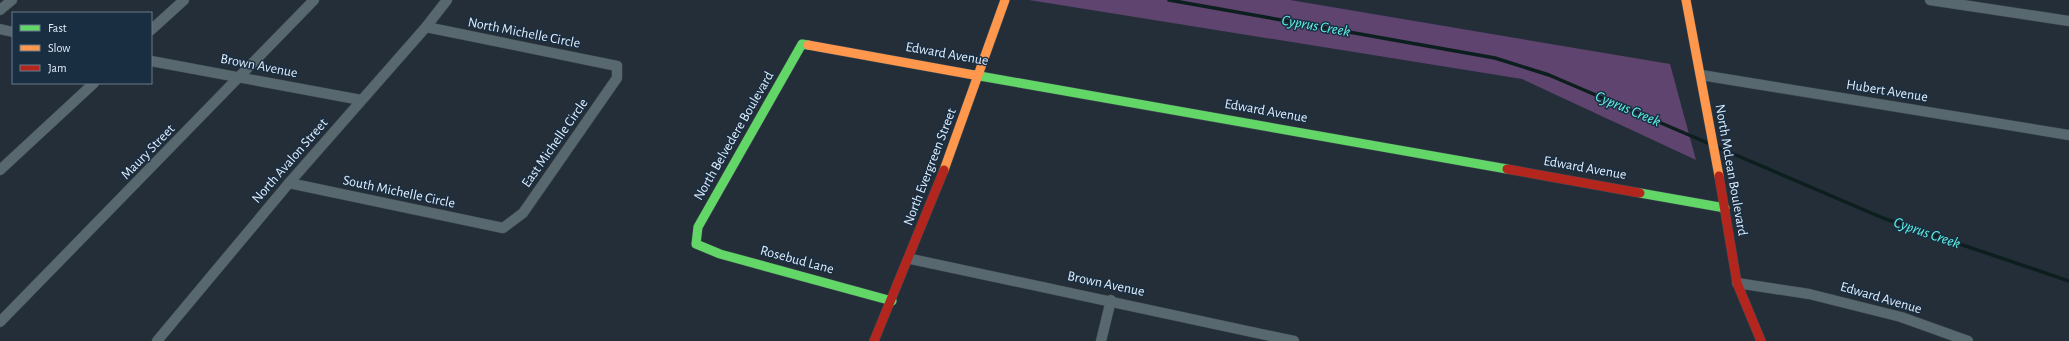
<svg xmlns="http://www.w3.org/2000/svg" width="2069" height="341" font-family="'Alegreya Sans',sans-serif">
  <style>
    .green { fill: #5e446e }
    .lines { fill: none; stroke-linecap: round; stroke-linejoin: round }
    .stream { stroke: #0c1f1e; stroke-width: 3.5 }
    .street-casing { stroke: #3f4952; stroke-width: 11 }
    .fast-casing { stroke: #3f4952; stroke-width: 10 }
    .slow-casing { stroke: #3f4952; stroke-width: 10 }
    .jam-casing { stroke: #3f4952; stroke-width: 10 }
    .street { stroke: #58686f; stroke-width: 10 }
    .fast { stroke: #63d668; stroke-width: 9 }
    .slow { stroke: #ff974d; stroke-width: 9 }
    .jam { stroke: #b3261e; stroke-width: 9 }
    .labels { text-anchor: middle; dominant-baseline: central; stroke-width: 3; stroke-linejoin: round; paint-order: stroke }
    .street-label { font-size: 14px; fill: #e0edfa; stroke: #1a2e42 }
    .water-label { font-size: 15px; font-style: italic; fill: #60f0e2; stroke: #1a2e42 }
  </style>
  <rect width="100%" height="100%" fill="#232e39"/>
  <polygon class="green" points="1029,0 1290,0 1670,64 1696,160 1522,79"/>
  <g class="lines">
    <g class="stream">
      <polyline points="1169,0 1495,58 1549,75 1710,144"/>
      <polyline points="1717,147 1883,218 2069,281"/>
    </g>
    <g class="street-casing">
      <g id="street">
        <polyline points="1930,0 2069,21"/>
        <polyline points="0,10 12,0"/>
        <polyline points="0,29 13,32"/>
        <polyline points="151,30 184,0"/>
        <polyline points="151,61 361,100"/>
        <polyline points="1701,75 2069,135"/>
        <polyline points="0,170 94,83"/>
        <polyline points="289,183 503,228 523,213 617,78 617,66 426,27"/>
        <polyline points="911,259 1294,341"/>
        <polyline points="1737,283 1809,294 1901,317 1968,341"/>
        <polyline points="0,322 314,0"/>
        <polyline points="157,341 289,183 426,27 447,0"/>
        <polyline points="1101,341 1111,300"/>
      </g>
    </g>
    <g class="fast-casing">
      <g id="fast">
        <polyline points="808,45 802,44 698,227 696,244 720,254 892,301"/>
        <polyline points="974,75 1507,169"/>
        <polyline points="1640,193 1725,208"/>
      </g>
    </g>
    <g class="slow-casing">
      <g id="slow">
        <polyline points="1686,0 1719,176"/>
        <polyline points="808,45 974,75"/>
        <polyline points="944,170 1005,0"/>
      </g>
    </g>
    <g class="jam-casing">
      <g id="jam">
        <polyline points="1507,169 1640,193"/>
        <polyline points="1719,176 1737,283 1761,341"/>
        <polyline points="874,341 944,170"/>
      </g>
    </g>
    <use href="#street" class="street"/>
    <use href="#fast" class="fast"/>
    <use href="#slow" class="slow"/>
    <use href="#jam" class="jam"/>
  </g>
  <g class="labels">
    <g class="street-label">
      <text transform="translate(524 33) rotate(11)">North Michelle Circle</text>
      <text transform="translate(947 54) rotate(10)">Edward Avenue</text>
      <text transform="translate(259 66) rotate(11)">Brown Avenue</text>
      <text transform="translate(1887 91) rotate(9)">Hubert Avenue</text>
      <text transform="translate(1266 111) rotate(10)">Edward Avenue</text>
      <text transform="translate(734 136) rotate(-60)">North Belvedere Boulevard</text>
      <text transform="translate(555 143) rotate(-55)">East Michelle Circle</text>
      <text transform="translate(148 152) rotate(-46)">Maury Street</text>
      <text transform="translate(290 161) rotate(-49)">North Avalon Street</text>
      <text transform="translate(930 167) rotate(-69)">North Evergreen Street</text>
      <text transform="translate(1585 168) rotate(10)">Edward Avenue</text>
      <text transform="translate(1731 170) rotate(80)">North McLean Boulevard</text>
      <text transform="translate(399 192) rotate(12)">South Michelle Circle</text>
      <text transform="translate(797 260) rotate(15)">Rosebud Lane</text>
      <text transform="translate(1106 284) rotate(12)">Brown Avenue</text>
      <text transform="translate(1881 298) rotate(16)">Edward Avenue</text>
    </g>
    <g class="water-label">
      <text transform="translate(1316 26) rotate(10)">Cyprus Creek</text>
      <text transform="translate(1628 109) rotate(23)">Cyprus Creek</text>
      <text transform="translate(1927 233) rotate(19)">Cyprus Creek</text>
    </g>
  </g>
  <rect x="12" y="12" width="140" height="72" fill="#1a2e42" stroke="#697a8c"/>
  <rect x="20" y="25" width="20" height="6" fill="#63d668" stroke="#697a8c"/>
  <text x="48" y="32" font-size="12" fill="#e0edfa">Fast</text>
  <rect x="20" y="45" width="20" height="6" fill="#ff974d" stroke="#697a8c"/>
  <text x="48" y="52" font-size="12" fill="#e0edfa">Slow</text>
  <rect x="20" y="65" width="20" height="6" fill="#b3261e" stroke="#697a8c"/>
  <text x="48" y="72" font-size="12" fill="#e0edfa">Jam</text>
</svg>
